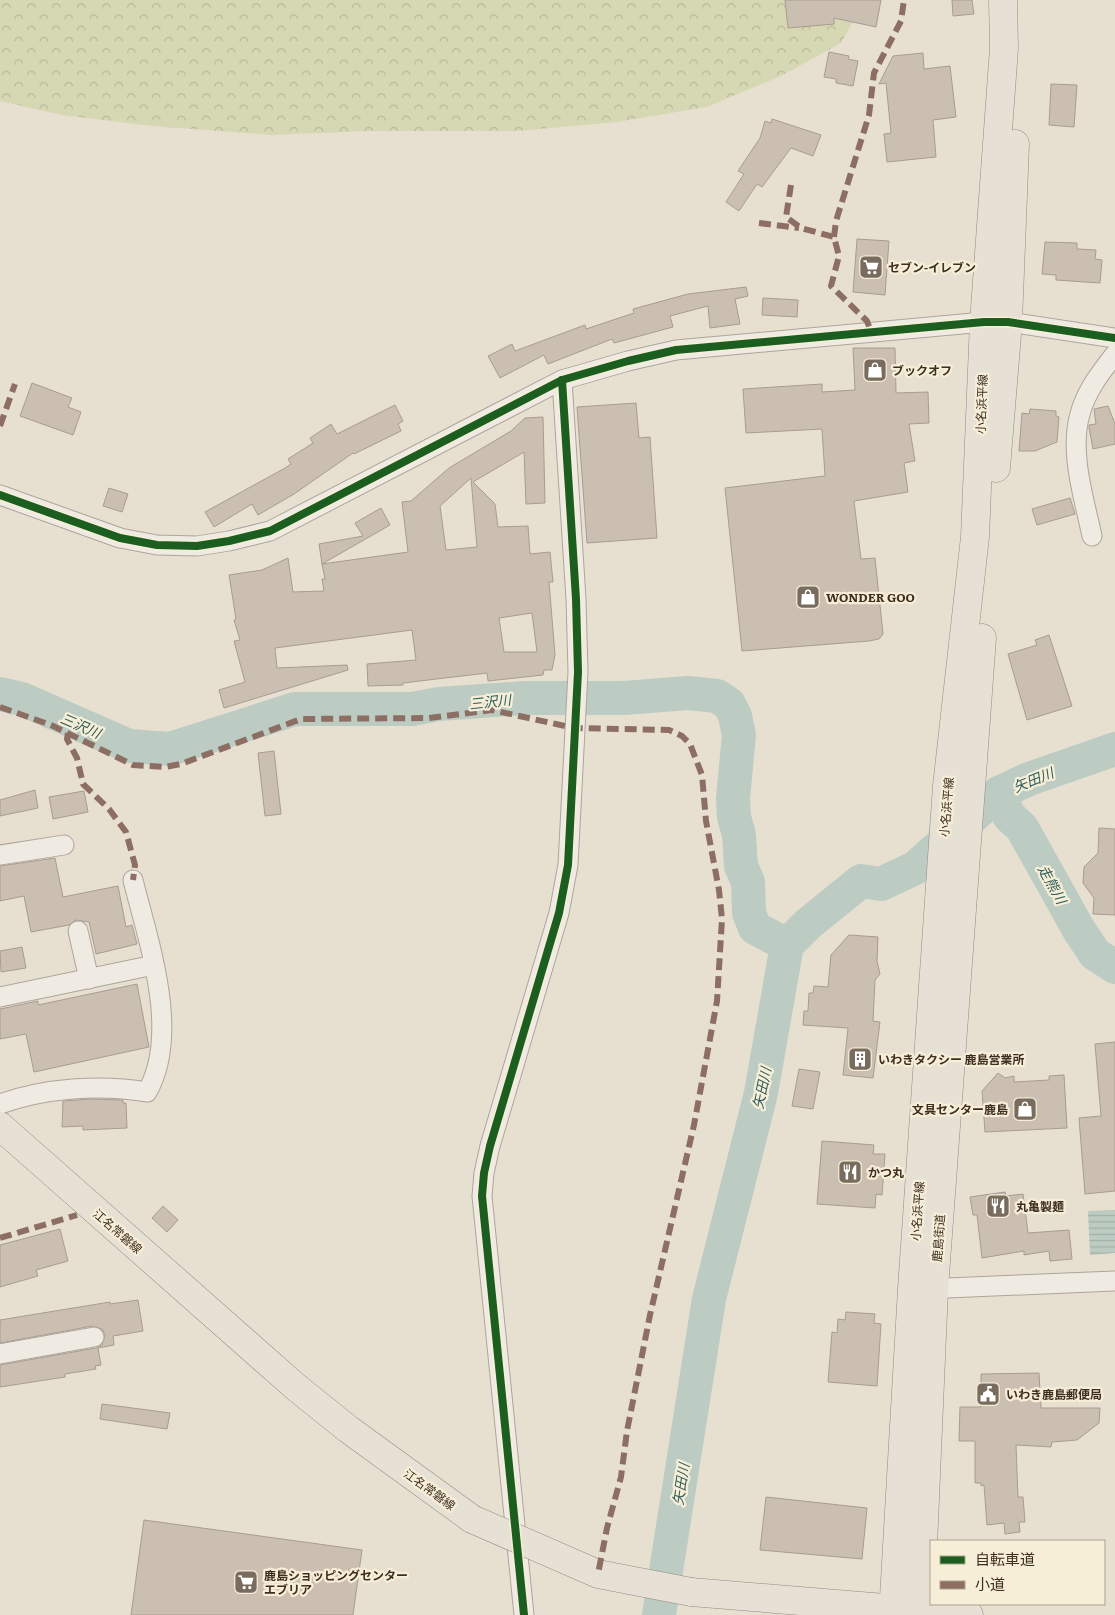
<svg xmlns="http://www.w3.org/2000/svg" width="1115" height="1615" font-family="Literata,'Noto Sans JP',serif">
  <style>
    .forest { fill: url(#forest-crowns) }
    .water { fill: url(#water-rules) }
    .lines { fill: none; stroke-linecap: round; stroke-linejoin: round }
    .river { stroke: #bcccc2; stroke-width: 34 }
    .building { fill: #cbbfb2; stroke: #a89c90; fill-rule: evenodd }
    .minor-casing { stroke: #ada599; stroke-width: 21 }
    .primary-casing { stroke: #928b80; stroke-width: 29 }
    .minor { stroke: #efebe3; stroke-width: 19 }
    .primary { stroke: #e6e1d4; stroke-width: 28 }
    .primary-bridge-casing { stroke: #928b80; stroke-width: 29; stroke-linecap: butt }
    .primary-bridge { stroke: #e6e1d4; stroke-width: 28 }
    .quiet { stroke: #8d6e63; stroke-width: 6; stroke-dasharray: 12 6; stroke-linecap: butt }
    .cycleway-casing { stroke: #f7eed8; stroke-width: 11 }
    .cycleway { stroke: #1b5e20; stroke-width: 8 }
    .labels { text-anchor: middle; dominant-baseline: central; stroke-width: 4.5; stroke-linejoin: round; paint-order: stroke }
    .poi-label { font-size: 12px; font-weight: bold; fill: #3d2e20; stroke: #f7eed8; text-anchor: start }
    .street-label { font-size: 12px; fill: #3d2e20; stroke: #f7eed8 }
    .water-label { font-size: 14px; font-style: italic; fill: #2f5d5a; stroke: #f7eed8 }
  </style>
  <defs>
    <pattern id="forest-crowns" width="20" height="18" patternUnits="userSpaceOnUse" patternTransform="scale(1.25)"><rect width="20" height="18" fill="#d6d7b3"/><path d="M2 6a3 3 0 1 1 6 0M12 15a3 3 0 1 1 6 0" fill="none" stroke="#b9b99a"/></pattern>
    <pattern id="water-rules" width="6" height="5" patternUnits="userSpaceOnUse" patternTransform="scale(1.25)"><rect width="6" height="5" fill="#bcccc2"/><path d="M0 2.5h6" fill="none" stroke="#a2b0a6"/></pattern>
  </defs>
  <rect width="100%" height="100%" fill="#e7e0d1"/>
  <polygon class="forest" points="0,0 865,0 841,43 781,76 707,107 617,122 518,131 368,131 272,135 152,126 62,115 0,101"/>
  <polygon class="water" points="1115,1210 1115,1253 1090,1255 1088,1211"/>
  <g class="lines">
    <g class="river">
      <polyline points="0,694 22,699 129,746 170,749 295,709 412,709 439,704 525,698 624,698 688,693 717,696 729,704 735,716 739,735 733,798 734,817 739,835 741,866 748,882 749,913 755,928 787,945"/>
      <polyline points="999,793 1009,816 1022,828 1079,930 1095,954 1115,967"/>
      <polyline points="659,1615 709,1299 761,1093 787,945 808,924 861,881 881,884 915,868 999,793 1029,779 1115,749"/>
    </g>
  </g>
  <g class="building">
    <polygon points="785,0 881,0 876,27 834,18 834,24 788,28"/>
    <polygon points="952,0 972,0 974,14 953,16"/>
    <polygon points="829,52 849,56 848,59 858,61 853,86 836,83 836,79 824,77"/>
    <polygon points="923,53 924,69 950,66 956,117 933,120 936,157 887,162 884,134 891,133 886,83 879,84 893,56"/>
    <polygon points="1051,84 1077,85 1074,127 1049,125"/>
    <polygon points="772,119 821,135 813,156 791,148 762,187 757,184 739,211 726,202 744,174 738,171 760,138 765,121 771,123"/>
    <polygon points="857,239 889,241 885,295 853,292"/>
    <polygon points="1045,242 1077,243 1077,249 1096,250 1095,259 1102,260 1100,283 1056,280 1056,275 1042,274"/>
    <polygon points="746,287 748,296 735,299 740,324 710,328 708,306 670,316 673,327 614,343 612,339 548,364 544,355 500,378 488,356 512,344 515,351 585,325 586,329 634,313 633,309 688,294"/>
    <polygon points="763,298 798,300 797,317 762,315"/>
    <polygon points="853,348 895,348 896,393 928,392 929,423 909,424 915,461 904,463 908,492 854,501 861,559 875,558 883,634 879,639 869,641 742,651 725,488 825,476 822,429 746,433 743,389 822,384 822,392 855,390"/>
    <polygon points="32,383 72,398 68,407 81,412 73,435 20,416"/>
    <polygon points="636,403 639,438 650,437 657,538 587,543 577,407"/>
    <polygon points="395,405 403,421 398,424 401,431 354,454 353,453 294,494 258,515 252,504 214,527 205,512 285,468 291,464 288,459 313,443 310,438 331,424 337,434"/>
    <polygon points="1108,406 1115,424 1115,444 1093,449 1089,428 1089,425 1096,424 1094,409"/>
    <polygon points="1030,409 1056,411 1056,416 1059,417 1057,442 1035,451 1019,451 1022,413 1029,414"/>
    <path d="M543,417l2,86 -19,1 -2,-52 -51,30 22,22 3,23 30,-1 2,28 20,-2 3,30h-4l6,73 -3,15h-8l-1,5 -55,6 -1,-8 -84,10v2l-35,1 -1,-22 49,-4 -4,-30 -137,18 2,20 70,-3 1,5 -124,38 -5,-18 26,-8 -11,-41 6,-1 -6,-20 2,-1 -7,-44 33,-5 26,-12 5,34 31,-1 -2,-12h3l-3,-15 86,-12 -6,-50 9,-1 38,-33 62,-37 14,-13zM471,478l6,69 -31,3 -6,-44zM532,613l5,39h-33l-5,-34z"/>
    <polygon points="109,488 128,494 122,512 103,506"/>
    <polygon points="1070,498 1075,514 1037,525 1032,509"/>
    <polygon points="381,508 390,525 322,564 319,544 363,536 355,523"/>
    <polygon points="1049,635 1072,706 1027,720 1008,654 1037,645 1035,640"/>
    <polygon points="274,751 281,814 265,816 258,753"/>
    <polygon points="35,790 38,808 0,816 0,800"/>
    <polygon points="84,791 88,812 53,819 49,797"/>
    <polygon points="1099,828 1115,829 1115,915 1093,914 1094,898 1083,883 1084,867 1098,853"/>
    <polygon points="55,858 63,897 118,886 126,927 132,925 137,944 96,954 89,922 76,920 69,925 31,932 24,896 0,901 0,866"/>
    <polygon points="849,935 878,937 877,961 880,974 875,980 873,1021 880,1022 873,1078 843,1075 848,1028 803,1025 804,1011 808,1011 809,993 813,993 814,986 828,987 831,955"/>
    <polygon points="22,947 26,968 1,972 0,951"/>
    <polygon points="137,984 149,1047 34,1072 26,1034 0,1039 0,1009 38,1001 38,1005"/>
    <polygon points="1115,1042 1115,1191 1085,1194 1079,1118 1101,1116 1095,1044"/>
    <polygon points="799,1069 820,1072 813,1109 792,1106"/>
    <polygon points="998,1073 1005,1078 1014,1076 1014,1082 1049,1080 1049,1076 1064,1075 1067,1128 985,1132 982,1091"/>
    <polygon points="92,1099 123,1100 123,1103 126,1103 127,1128 83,1130 83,1126 62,1127 63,1101"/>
    <polygon points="822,1141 874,1145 873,1154 885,1154 882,1195 876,1194 875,1208 817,1204"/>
    <polygon points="1005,1192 1006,1196 1023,1194 1028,1233 1069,1230 1072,1259 1050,1261 1049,1251 1024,1255 1024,1251 982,1258 977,1215 973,1215 970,1197"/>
    <polygon points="163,1206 178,1220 167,1232 152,1218"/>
    <polygon points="60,1229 68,1261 36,1270 38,1276 0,1287 0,1245"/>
    <polygon points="138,1300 143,1331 113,1336 114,1345 98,1348 101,1365 95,1366 96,1369 65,1374 65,1377 0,1387 0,1365 96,1348 102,1345 105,1335 102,1329 92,1326 0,1343 0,1320 110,1302 110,1304"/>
    <polygon points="846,1312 875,1314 874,1323 881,1324 877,1386 828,1382 832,1332 837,1333 838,1319 845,1320"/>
    <polygon points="1039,1373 1041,1408 1100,1408 1099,1423 1077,1440 1052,1442 1051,1447 1016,1445 1018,1497 1023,1497 1025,1522 1019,1522 1020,1532 1005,1534 1004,1523 987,1525 984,1485 981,1486 981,1483 975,1483 975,1441 959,1441 960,1407 981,1407 981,1374"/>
    <polygon points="102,1404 170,1413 167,1429 100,1419"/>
    <polygon points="766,1497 867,1508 862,1559 760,1550"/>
    <polygon points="144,1520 362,1550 353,1615 131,1615"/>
  </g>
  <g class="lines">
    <g class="minor-casing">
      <g id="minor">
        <polyline points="0,495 120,538 157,545 197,546 229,541 270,531 562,380 628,361 676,350 984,322 1008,322 1115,338"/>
        <path d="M1092,536c-8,-38 -23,-84 -12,-122 6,-23 21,-42 35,-60"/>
        <polyline points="0,855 64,845"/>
        <polyline points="78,931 89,979"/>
        <polyline points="0,997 154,965"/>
        <path d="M0,1104c45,-16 100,-20 147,-12 34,-59 1,-151 -14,-212"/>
        <polyline points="923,1289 1115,1281"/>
        <polyline points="0,1354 94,1337"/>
        <polyline points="524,1615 482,1196 484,1173 490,1146 559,913 568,865 578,672 576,599 562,380"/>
      </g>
    </g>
    <g class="primary-casing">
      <g id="primary">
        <polyline points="996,468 1008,322 1015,144"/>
        <polyline points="0,1126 297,1388 348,1429 472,1519"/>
        <polyline points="691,1592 969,1615"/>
        <polyline points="893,1615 912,1289 942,857 947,786 975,537 984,322 1004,48 1003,0"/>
        <polyline points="920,1615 934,1289 982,638"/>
      </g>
    </g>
    <use href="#minor" class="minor"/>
    <use href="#primary" class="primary"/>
    <g class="primary-bridge-casing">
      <polyline id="primary-bridge" points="472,1519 598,1574 691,1592"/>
    </g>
    <use href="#primary-bridge" class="primary-bridge"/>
    <g class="quiet">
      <polyline points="791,185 786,217 801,228 834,237 839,256 831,286 867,321 871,332"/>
      <polyline points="759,223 799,228"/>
      <polyline points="834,237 836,221 869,115 874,73 901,21 904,0"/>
      <polyline points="0,426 15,384"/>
      <polyline points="0,707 51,725 133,765 165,767 181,764 301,719 429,718 492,710 574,728 669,730 682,736 690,744 702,775 706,821 719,890 722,919 717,1001 694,1125 650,1315 627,1431 621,1477 607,1528 598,1574"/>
      <polyline points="68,733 67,739 77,758 83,784 109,809 126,832 135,865 133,880"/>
      <polyline points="0,1238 77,1215"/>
    </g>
    <g class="cycleway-casing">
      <g id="cycleway">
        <polyline points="0,495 120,538 157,545 197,546 229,541 270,531 562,380 628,361 676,350 984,322 1008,322 1115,338"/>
        <polyline points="524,1615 482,1196 484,1173 490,1146 559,913 568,865 578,672 576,599 562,380"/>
      </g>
    </g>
    <use href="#cycleway" class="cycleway"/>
  </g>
  <defs>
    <g id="supermarket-square" transform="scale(1.25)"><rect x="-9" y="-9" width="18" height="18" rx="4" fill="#786c5e" stroke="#f7eed8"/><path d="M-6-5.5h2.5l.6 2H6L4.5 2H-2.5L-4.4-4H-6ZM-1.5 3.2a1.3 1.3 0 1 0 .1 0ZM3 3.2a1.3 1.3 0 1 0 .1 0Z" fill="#fff"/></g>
    <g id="shop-square" transform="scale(1.25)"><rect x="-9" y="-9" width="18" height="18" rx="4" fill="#786c5e" stroke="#f7eed8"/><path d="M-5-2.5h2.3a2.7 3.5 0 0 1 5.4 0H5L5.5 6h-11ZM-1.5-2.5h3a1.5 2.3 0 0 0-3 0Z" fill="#fff"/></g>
    <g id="building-square" transform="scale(1.25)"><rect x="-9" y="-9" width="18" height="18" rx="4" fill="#786c5e" stroke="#f7eed8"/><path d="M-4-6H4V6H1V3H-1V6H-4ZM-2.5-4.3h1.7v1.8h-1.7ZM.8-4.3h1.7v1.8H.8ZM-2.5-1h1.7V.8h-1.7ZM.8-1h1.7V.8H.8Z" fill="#fff"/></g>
    <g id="restaurant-square" transform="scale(1.25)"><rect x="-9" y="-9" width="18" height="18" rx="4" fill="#786c5e" stroke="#f7eed8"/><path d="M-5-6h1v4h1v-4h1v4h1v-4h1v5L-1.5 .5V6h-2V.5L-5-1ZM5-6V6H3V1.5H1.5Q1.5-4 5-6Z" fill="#fff"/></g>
    <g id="civic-square" transform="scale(1.25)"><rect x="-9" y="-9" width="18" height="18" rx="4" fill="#786c5e" stroke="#f7eed8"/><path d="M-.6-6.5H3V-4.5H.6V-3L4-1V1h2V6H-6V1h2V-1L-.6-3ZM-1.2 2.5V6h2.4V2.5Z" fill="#fff"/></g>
  </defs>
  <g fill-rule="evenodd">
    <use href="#supermarket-square" x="871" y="267"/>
    <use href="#shop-square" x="875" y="370"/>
    <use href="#shop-square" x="808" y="597"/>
    <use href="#building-square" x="860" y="1059"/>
    <use href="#shop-square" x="1025" y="1109"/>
    <use href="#restaurant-square" x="850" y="1172"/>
    <use href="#restaurant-square" x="998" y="1206"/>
    <use href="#civic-square" x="988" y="1394"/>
    <use href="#supermarket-square" x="246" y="1582"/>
  </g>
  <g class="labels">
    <g class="poi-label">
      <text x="888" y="267">セブン-イレブン</text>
      <text x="892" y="370">ブックオフ</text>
      <text x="826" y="597">WONDER GOO</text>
      <text x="878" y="1059">いわきタクシー 鹿島営業所</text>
      <text x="1008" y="1109" text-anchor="end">文具センター鹿島</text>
      <text x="868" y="1172">かつ丸</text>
      <text x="1016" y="1206">丸亀製麺</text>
      <text x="1006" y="1394">いわき鹿島郵便局</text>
      <text x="264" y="1575">鹿島ショッピングセンター<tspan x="264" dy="14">エブリア</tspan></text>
    </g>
    <g class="street-label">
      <text transform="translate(981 404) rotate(-88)">小名浜平線</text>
      <text transform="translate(946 807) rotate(-85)">小名浜平線</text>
      <text transform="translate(917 1211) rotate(-86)">小名浜平線</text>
      <text transform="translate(118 1231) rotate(41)">江名常磐線</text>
      <text transform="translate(938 1238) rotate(-86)">鹿島街道</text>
      <text transform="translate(430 1489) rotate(36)">江名常磐線</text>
    </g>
    <g class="water-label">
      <text transform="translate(490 701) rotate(-6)">三沢川</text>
      <text transform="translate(81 725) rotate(23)">三沢川</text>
      <text transform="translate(1033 779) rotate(-22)">矢田川</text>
      <text transform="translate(1053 884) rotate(61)">走熊川</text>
      <text transform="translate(761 1088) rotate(-78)">矢田川</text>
      <text transform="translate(680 1484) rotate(-81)">矢田川</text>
    </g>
  </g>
  <rect x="930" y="1540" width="175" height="65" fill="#f7eed8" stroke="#ada18e"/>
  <rect x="940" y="1556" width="25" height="8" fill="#1b5e20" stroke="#ada18e"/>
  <text x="975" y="1565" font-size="15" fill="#3d2e20">自転車道</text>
  <rect x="940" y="1581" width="25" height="8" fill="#8d6e63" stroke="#ada18e"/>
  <text x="975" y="1590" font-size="15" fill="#3d2e20">小道</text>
</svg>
